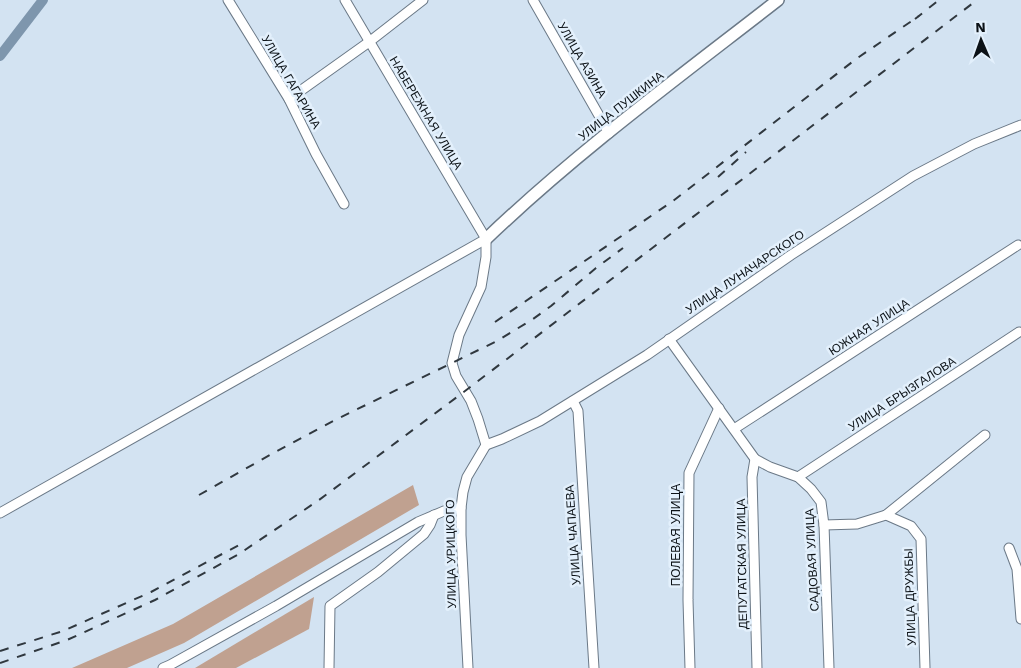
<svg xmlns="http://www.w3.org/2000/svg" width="1021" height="668" font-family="'Work Sans',sans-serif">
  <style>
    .forest { fill: #c0a190 }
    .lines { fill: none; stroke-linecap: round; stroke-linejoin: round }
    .river { stroke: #7e96ad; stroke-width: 10 }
    .minor-casing { stroke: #6b7987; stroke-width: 11 }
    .major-casing { stroke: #6b7987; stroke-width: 14 }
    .minor { stroke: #fff; stroke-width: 9 }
    .major { stroke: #fff; stroke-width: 11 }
    .rail { stroke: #30383f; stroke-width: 2; stroke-dasharray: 9 9; stroke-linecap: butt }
    .labels { text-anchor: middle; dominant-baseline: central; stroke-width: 5; stroke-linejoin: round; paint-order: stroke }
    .street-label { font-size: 12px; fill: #0c1217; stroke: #e3f0fc }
  </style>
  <rect width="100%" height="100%" fill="#d3e3f2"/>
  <g class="forest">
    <polygon points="413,485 419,505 184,643 127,668 72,668 173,624"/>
    <polygon points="314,597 309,629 236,668 195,668"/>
  </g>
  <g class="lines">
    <polyline class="river" points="0,56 43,0"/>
    <g class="minor-casing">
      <g id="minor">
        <polyline points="228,0 289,99 316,154 344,204"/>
        <polyline points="345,0 486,239 486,257 481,287 459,335 452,363 456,376 471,401 478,419 486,445"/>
        <polyline points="533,0 609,133"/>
        <polyline points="289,99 369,42 423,0"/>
        <polyline points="669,339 755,459 770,467 798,477 811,489 821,502 824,525 829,668"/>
        <polyline points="573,401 578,411 594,668"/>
        <polyline points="734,429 1018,245"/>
        <polyline points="486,445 502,439 540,421 647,355 791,255 913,176 974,144 1021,125"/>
        <polyline points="755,459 752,477 757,668"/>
        <polyline points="798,477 1019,332"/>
        <polyline points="0,513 486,239"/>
        <polyline points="886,515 985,435"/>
        <polyline points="824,525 857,524 886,515 911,526 921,539 925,668"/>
        <polyline points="1009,548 1017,569 1021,619"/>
        <polyline points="163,668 170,665 276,606 418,522 444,511 461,508"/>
        <polyline points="329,668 330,606 378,572 424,534 430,525 434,515"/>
        <polyline points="468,668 461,535 461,508 463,492 467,477 486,445"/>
        <polyline points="690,668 688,600 689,473 719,408"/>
      </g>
    </g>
    <g class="major-casing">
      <path id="major" d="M486,239c91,-87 193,-162 292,-239"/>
    </g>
    <use href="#minor" class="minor"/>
    <use href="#major" class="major"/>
    <g class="rail">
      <polyline points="915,19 939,0"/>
      <polyline points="718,177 746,152"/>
      <polyline points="495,322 673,201 856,59 919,16"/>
      <polyline points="199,495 277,451 335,420 497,341 533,319 551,306 596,268 623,248"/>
      <polyline points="0,651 63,631 151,592 239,545"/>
      <polyline points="0,663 67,640 155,600 239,554 319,500 465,391 977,0"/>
    </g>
  </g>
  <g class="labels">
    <g class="street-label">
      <text transform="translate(582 60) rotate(60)">УЛИЦА АЗИНА</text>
      <text transform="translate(291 82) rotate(60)">УЛИЦА ГАГАРИНА</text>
      <text transform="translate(621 106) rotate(-38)">УЛИЦА ПУШКИНА</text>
      <text transform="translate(426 113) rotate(59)">НАБЕРЕЖНАЯ УЛИЦА</text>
      <text transform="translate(745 272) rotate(-34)">УЛИЦА ЛУНАЧАРСКОГО</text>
      <text transform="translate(869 327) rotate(-33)">ЮЖНАЯ УЛИЦА</text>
      <text transform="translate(902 394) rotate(-33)">УЛИЦА БРЫЗГАЛОВА</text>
      <text transform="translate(573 535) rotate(-94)">УЛИЦА ЧАПАЕВА</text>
      <text transform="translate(676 535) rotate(-90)">ПОЛЕВАЯ УЛИЦА</text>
      <text transform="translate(451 554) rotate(-91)">УЛИЦА УРИЦКОГО</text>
      <text transform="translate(812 560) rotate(-93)">САДОВАЯ УЛИЦА</text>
      <text transform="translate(742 564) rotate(-91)">ДЕПУТАТСКАЯ УЛИЦА</text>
      <text transform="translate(910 597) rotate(-92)">УЛИЦА ДРУЖБЫ</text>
    </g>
  </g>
  <g transform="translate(981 40) rotate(358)" stroke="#e3f0fc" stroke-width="4" paint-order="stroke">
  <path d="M0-4L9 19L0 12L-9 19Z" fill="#0c1217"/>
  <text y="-8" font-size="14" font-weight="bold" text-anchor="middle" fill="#0c1217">N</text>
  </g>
</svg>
